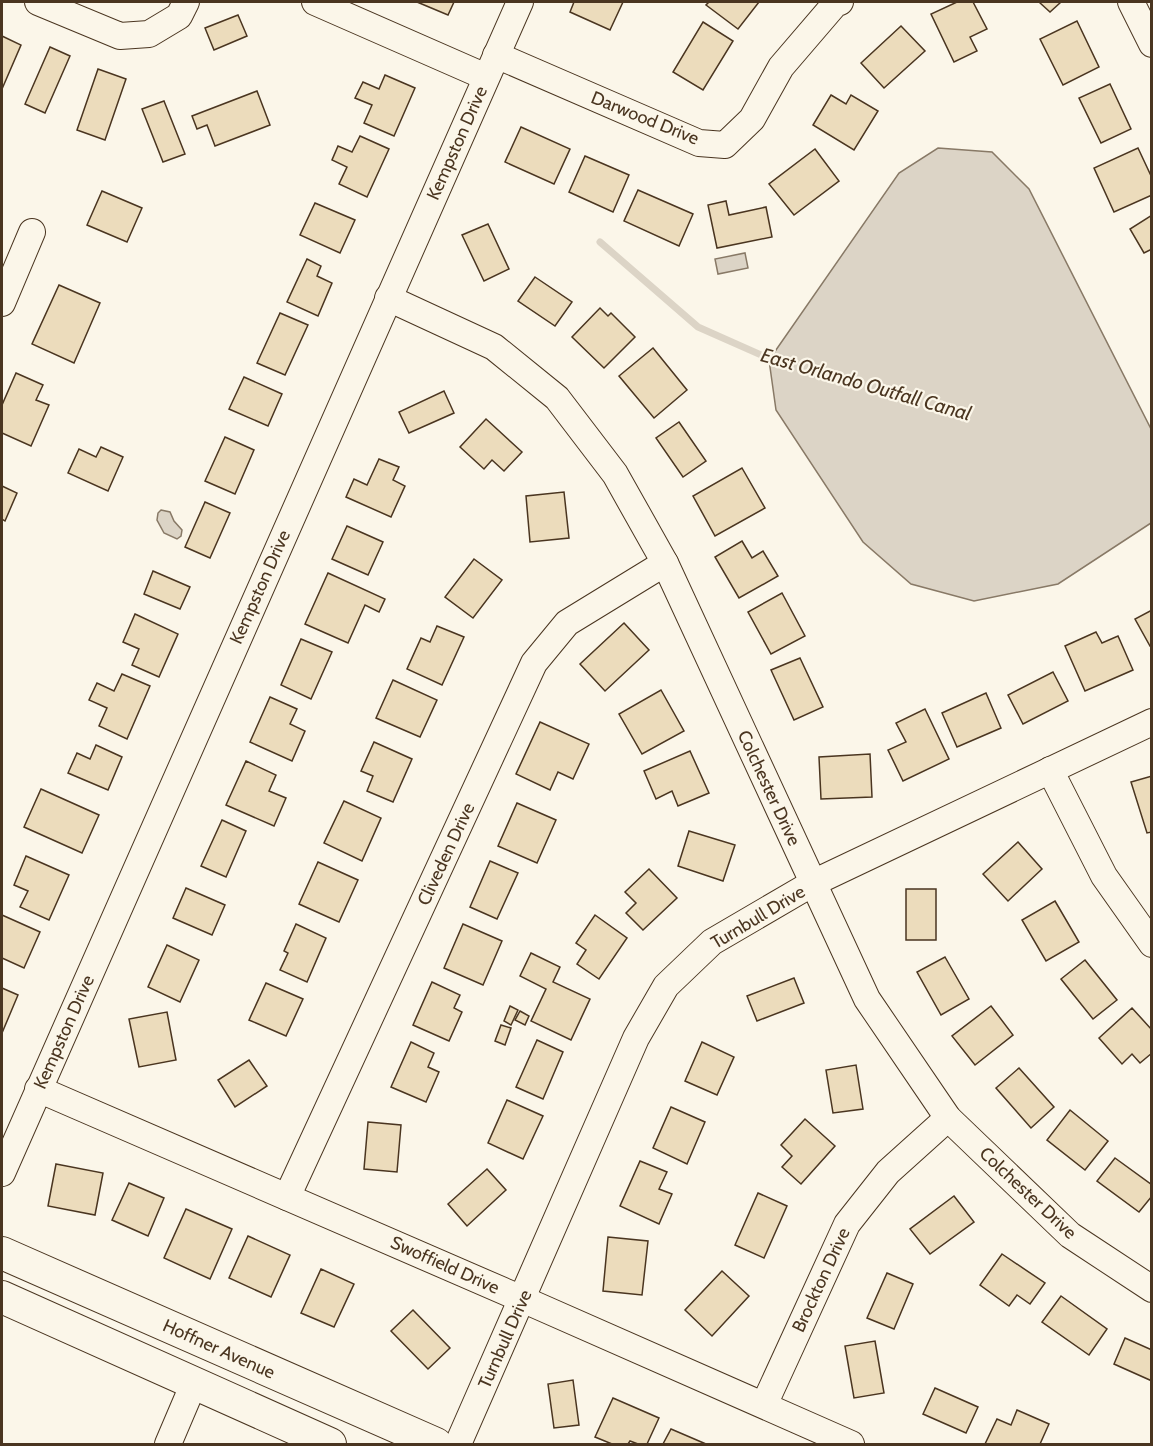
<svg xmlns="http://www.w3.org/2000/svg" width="1153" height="1446" font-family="Cabin,sans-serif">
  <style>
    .water { fill: #dcd4c6; stroke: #887966; stroke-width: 1.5 }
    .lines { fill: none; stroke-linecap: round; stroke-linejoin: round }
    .stream { stroke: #dcd4c6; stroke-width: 7 }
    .building { fill: #ecdcbc; stroke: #4a3520; stroke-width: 1.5 }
    .minor-casing { stroke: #4a3520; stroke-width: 28 }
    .major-casing { stroke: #4a3520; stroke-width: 34 }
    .minor { stroke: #fbf6e9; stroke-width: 26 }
    .major { stroke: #fbf6e9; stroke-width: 32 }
    .labels { text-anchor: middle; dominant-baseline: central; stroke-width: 4.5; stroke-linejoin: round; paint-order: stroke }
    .street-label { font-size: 18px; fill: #4a3520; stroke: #fbf6e9 }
    .water-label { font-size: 20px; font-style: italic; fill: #4a3520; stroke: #fbf6e9 }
  </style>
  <rect width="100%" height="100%" fill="#fbf6e9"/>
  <g class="water">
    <polygon points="938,148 992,152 1029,189 1151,429 1151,523 1058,584 974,601 911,584 863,542 776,410 769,360 899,173"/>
    <polygon points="745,253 748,268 718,274 715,259"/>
    <polygon points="161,510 170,512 174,521 182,530 181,536 177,539 164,533 157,520 158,513"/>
  </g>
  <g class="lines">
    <polyline class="stream" points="600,242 698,327 777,362"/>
  </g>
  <g class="building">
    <polygon points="417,2 454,2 448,15"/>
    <polygon points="574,2 623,2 610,30 570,12"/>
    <polygon points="709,2 759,2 738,29 706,5"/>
    <polygon points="957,2 973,2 987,29 970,37 977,51 954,62 931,14"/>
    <polygon points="1039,2 1061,2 1050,12"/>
    <polygon points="238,15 247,36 214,50 205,28"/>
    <polygon points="1077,21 1099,67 1063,85 1040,39"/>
    <polygon points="703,22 733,41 703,90 673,72"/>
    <polygon points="901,26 925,51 884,88 861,63"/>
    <polygon points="2,36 21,45 2,89"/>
    <polygon points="50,47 70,56 45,113 25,104"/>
    <polygon points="98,69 126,79 105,140 77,130"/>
    <polygon points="385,75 415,88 394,136 364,123 372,105 355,98 363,82 379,89"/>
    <polygon points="1110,84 1131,129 1101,143 1079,98"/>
    <polygon points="257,91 270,125 215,146 207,125 197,129 192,116"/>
    <polygon points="831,95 846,104 851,95 878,111 854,150 813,125"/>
    <polygon points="164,101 185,154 163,162 142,109"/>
    <polygon points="521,127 570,149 554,184 505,162"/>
    <polygon points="360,136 389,149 367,197 339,184 347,167 332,160 338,146 352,152"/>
    <polygon points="1138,148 1152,178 1152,195 1114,212 1094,168"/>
    <polygon points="815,149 839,181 794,215 769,184"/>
    <polygon points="585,156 629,175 613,212 569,192"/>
    <polygon points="638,190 693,214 679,246 624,221"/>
    <polygon points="102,191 142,208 127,242 87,225"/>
    <polygon points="726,201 729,215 766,207 772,237 717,248 708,205"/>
    <polygon points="315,203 355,220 340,253 300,235"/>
    <polygon points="1152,215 1152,249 1144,253 1130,229"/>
    <polygon points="488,224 509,269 484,281 462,235"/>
    <polygon points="307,259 321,266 317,276 332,283 318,316 287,302"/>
    <polygon points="535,277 572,302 555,326 518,301"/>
    <polygon points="59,285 100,303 74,363 32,344"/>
    <polygon points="600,308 608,316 611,313 635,337 604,368 572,337"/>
    <polygon points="280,313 308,325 285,375 257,363"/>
    <polygon points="653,348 687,390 654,418 619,376"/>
    <polygon points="16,373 43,385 36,400 49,405 31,446 2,433 2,405"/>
    <polygon points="244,377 282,394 268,426 229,409"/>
    <polygon points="444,391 454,413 409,433 399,412"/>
    <polygon points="486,419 522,452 504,471 492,460 484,469 460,447"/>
    <polygon points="679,422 706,461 683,477 656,438"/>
    <polygon points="225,437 254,450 235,494 205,481"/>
    <polygon points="101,447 123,457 108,491 68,473 79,449 96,457"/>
    <polygon points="379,459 399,467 393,480 405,486 391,517 346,497 354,479 367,485"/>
    <polygon points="742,468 765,508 715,536 693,496"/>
    <polygon points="2,486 17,493 5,521 2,519"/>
    <polygon points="564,492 569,538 530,542 526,496"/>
    <polygon points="205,502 230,513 210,558 185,547"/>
    <polygon points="347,526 383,542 368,575 332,559"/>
    <polygon points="742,541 752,558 763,551 778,576 739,598 715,557"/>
    <polygon points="474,559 502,580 473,618 445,597"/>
    <polygon points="153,571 190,587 180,609 144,594"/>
    <polygon points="328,573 385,599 379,612 365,605 348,643 305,624"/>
    <polygon points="782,593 805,636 771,654 748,612"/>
    <polygon points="1152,610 1152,645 1150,646 1135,619"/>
    <polygon points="135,614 178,634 159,677 132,665 139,649 123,642"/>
    <polygon points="624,623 649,650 605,691 580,664"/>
    <polygon points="437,626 464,637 442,685 407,669 421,638 430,642"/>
    <polygon points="1096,632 1102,643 1118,636 1133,670 1085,691 1065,646"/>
    <polygon points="301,639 332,652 311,699 281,685"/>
    <polygon points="800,658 823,707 794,720 771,670"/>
    <polygon points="1053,672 1068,701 1023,724 1008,695"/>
    <polygon points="122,674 150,686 127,739 99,726 107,708 89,700 97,683 114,691"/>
    <polygon points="393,680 437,700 420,737 376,718"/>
    <polygon points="661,690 684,731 642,754 619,714"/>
    <polygon points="986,693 1001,728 957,747 942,713"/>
    <polygon points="270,697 297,709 290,724 305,731 292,761 250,742"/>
    <polygon points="925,709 949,759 903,781 888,750 906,742 896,723"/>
    <polygon points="540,722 589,744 573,779 558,772 550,790 516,774"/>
    <polygon points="374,742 412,759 393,802 367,791 373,776 361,771"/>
    <polygon points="96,745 122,757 108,790 68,773 77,753 90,759"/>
    <polygon points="690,751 709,793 678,806 672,791 656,799 644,771"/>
    <polygon points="870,754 872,797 821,799 819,757"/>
    <polygon points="246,761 276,775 269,791 286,798 274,826 226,805"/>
    <polygon points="1152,776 1152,832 1147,833 1131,782"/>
    <polygon points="41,789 99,815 82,853 24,827"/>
    <polygon points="344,801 381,818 362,861 324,843"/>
    <polygon points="517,803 556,820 537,863 498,846"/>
    <polygon points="222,820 246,831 226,877 201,866"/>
    <polygon points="689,831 735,845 723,881 678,866"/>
    <polygon points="1018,842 1042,869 1008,901 983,874"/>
    <polygon points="26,856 69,875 49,920 20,907 28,891 14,885"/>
    <polygon points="490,861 518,873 497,919 470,907"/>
    <polygon points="318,862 358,880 339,922 299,904"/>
    <polygon points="649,869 677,898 643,930 626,913 636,903 625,892"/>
    <polygon points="186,888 225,905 212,935 173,918"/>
    <rect x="906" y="889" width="30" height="51"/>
    <polygon points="1055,901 1079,942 1046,961 1022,920"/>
    <polygon points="2,915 40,932 24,968 2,958"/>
    <polygon points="595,915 627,938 599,979 577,964 586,950 576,943"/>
    <polygon points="296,924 326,938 307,982 280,970 288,953 284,951"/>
    <polygon points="463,924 502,941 483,985 444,968"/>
    <polygon points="167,945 199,960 180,1002 148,987"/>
    <polygon points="531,953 560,967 553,982 590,999 571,1040 531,1021 546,989 520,976"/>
    <polygon points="945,957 969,999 941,1015 917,972"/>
    <polygon points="1085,960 1117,1000 1093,1019 1061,979"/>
    <polygon points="794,978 804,1003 757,1021 747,996"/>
    <polygon points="432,982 460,995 454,1008 462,1012 449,1041 413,1025"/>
    <polygon points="266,983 303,999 286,1036 249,1020"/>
    <polygon points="2,988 18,995 2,1033"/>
    <polygon points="510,1006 518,1010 511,1025 504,1021"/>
    <polygon points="991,1006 1013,1035 975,1065 952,1036"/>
    <polygon points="1132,1008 1152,1030 1152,1053 1140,1063 1132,1054 1122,1064 1099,1038"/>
    <polygon points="520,1011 529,1016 525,1025 515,1020"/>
    <polygon points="167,1012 176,1060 139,1067 129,1019"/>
    <polygon points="501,1025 511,1028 505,1045 495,1041"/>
    <polygon points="537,1040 563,1052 543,1099 516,1087"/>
    <polygon points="411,1042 434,1053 428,1067 439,1072 426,1102 391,1087"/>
    <polygon points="702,1042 734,1057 717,1095 685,1081"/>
    <polygon points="249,1060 267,1086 235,1107 218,1080"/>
    <polygon points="856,1065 863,1109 833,1113 826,1070"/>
    <polygon points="1019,1068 1054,1107 1031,1128 996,1088"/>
    <polygon points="507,1100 543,1116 523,1159 488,1143"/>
    <polygon points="671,1107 705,1122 687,1164 653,1148"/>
    <polygon points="1070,1110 1108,1141 1085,1170 1047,1140"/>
    <polygon points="805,1119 835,1146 801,1184 782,1167 792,1156 781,1145"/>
    <polygon points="368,1122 401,1125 397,1172 364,1169"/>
    <polygon points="1115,1158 1152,1185 1152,1196 1139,1212 1097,1181"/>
    <polygon points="640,1161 667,1172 659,1189 672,1194 659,1224 620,1206"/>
    <polygon points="56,1164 103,1173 95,1215 48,1206"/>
    <polygon points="487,1169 506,1190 467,1226 448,1204"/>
    <polygon points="129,1183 164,1198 148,1236 112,1220"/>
    <polygon points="758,1193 787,1206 764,1258 735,1245"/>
    <polygon points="954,1196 974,1222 930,1254 910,1229"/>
    <polygon points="186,1209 232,1229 210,1279 164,1258"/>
    <polygon points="248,1236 290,1255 271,1297 229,1278"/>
    <polygon points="608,1237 648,1241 642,1295 603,1291"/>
    <polygon points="1002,1254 1045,1283 1030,1304 1017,1295 1009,1306 980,1285"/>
    <polygon points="321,1269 354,1284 334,1327 301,1313"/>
    <polygon points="722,1271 749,1296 712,1336 685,1310"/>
    <polygon points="887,1273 913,1284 894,1329 867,1318"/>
    <polygon points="1061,1296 1107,1329 1089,1355 1042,1322"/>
    <polygon points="413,1310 450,1348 428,1369 391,1331"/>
    <polygon points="1125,1338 1152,1350 1152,1381 1114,1364"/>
    <polygon points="875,1341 884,1393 854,1398 845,1346"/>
    <polygon points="573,1380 579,1425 554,1428 548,1384"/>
    <polygon points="935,1388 978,1407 966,1433 923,1414"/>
    <polygon points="613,1398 659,1418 647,1444 638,1444 630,1441 628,1444 612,1444 595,1437"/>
    <polygon points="1017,1410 1049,1424 1040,1444 985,1444 997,1419 1011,1425"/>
    <polygon points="671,1429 706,1444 663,1444"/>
  </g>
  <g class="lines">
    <g class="minor-casing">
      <g id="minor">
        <polyline points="38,2 120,36 149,34 179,16 186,2"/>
        <polyline points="315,2 486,77"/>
        <polyline points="1131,2 1152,44"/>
        <polyline points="496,55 699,143 725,145 752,119 781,67 835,4 840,2"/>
        <polyline points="388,298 494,347 557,398 615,474 665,563 867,999 948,1118 1070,1235 1152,1289"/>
        <polyline points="2,303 32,232"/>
        <polyline points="1050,770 1104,876 1152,944"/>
        <polyline points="38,1089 522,1299 851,1444"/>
        <polyline points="2,1173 520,2"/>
        <polyline points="287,1197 534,663 567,623 665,563"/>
        <polyline points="764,1405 847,1224 888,1172 948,1118"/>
        <polyline points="168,1444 194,1383"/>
        <polyline points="458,1444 636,1038 666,986 712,942 813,883 1152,722"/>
      </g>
    </g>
    <g class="major-casing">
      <g id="major">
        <polyline points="2,1253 436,1444"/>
        <polyline points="2,1297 330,1444"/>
      </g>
    </g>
    <use href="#minor" class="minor"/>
    <use href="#major" class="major"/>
  </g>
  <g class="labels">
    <g class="street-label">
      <text transform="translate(645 118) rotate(22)">Darwood Drive</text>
      <text transform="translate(457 143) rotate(-66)">Kempston Drive</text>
      <text transform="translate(260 587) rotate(-66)">Kempston Drive</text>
      <text transform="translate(769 788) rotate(65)">Colchester Drive</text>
      <text transform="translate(446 854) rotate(-65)">Cliveden Drive</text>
      <text transform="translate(758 917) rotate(-31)">Turnbull Drive</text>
      <text transform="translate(64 1032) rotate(-66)">Kempston Drive</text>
      <text transform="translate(1028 1193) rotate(43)">Colchester Drive</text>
      <text transform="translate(445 1265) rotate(24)">Swoffield Drive</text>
      <text transform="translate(821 1280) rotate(-65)">Brockton Drive</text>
      <text transform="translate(505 1339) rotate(-66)">Turnbull Drive</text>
      <text transform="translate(219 1349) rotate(24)">Hoffner Avenue</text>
    </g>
    <g class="water-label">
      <text transform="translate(866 384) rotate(16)">East Orlando Outfall Canal</text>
    </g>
  </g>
  <rect width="1153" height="1446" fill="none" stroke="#4a3520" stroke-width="6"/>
</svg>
